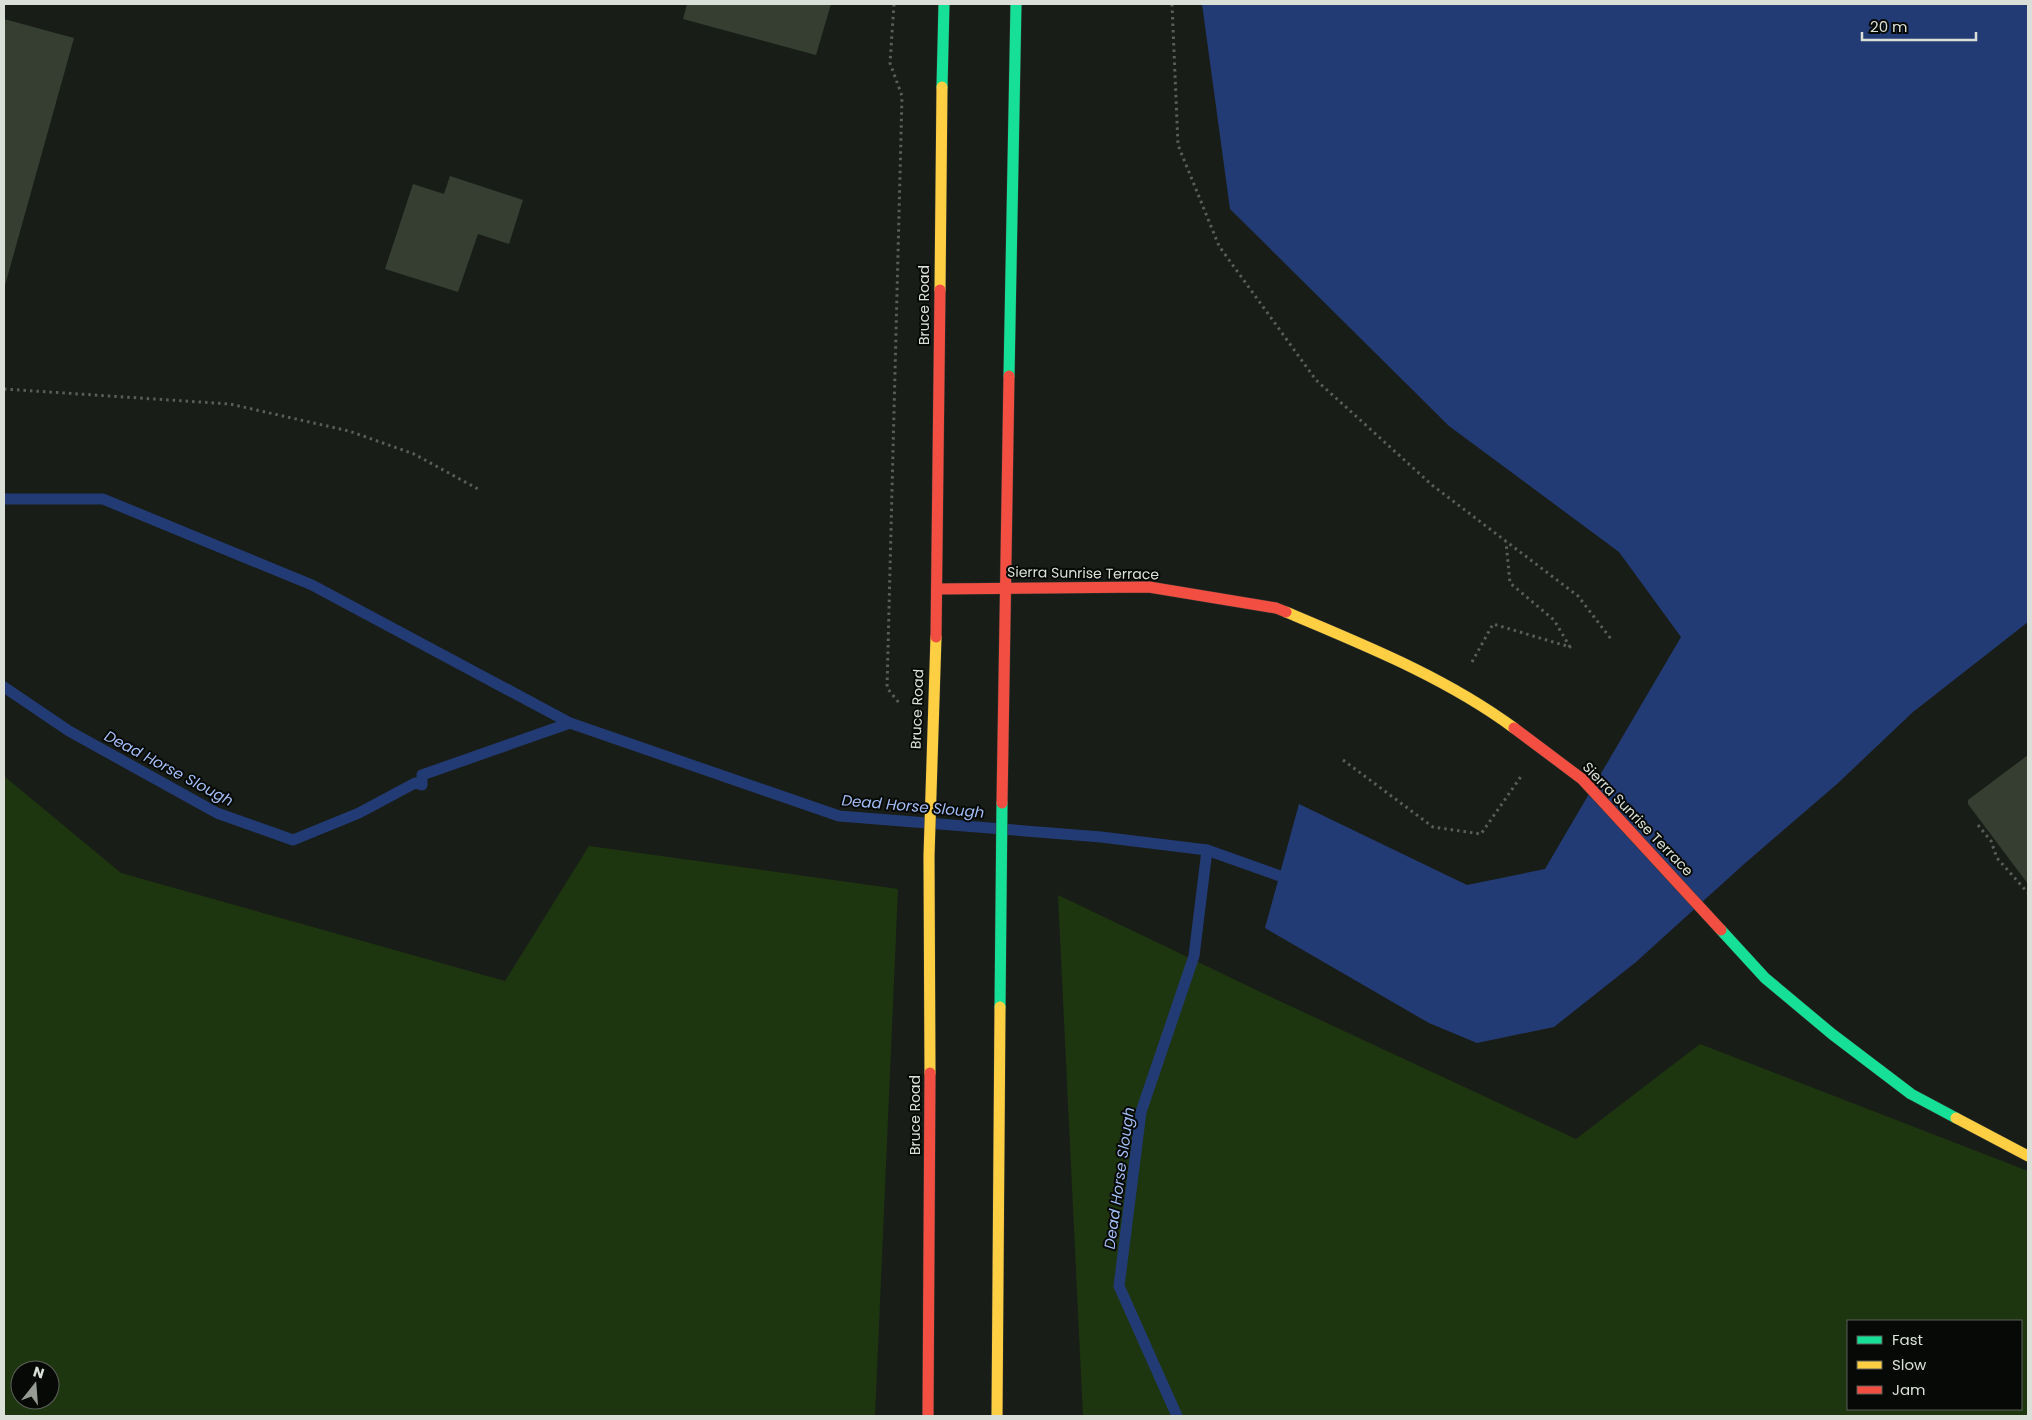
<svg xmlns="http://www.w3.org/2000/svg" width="2032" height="1420" font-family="Poppins,sans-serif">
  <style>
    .green { fill: #1e3610; fill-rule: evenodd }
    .water { fill: #233b75 }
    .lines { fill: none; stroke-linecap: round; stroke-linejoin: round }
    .stream { stroke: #233b75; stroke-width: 11 }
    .building { fill: #353e31 }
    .fast-casing { stroke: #333631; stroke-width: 12 }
    .slow-casing { stroke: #333631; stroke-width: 12 }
    .jam-casing { stroke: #333631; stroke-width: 12 }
    .path { stroke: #5a5d58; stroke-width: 3; stroke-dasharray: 2.5 4; stroke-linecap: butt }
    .fast { stroke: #16e098; stroke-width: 11 }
    .slow { stroke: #ffcf43; stroke-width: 11 }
    .jam { stroke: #f24e42; stroke-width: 11 }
    .labels { text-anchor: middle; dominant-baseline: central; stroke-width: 4; stroke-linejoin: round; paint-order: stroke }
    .street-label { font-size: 14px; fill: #dae0d7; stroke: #060905 }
    .water-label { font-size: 15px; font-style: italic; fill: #a3bdf6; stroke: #060905 }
  </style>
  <rect width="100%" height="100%" fill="#191d17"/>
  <g class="green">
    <path d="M4,776l117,97 384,108 84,-135 309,43 -23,527h-871zM20,1370h30v30h-30z"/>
    <path d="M1058,895l215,103 303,141 124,-95 328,127v245h-945zM1848,1321h173v88h-173z"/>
  </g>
  <polygon class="water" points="1202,4 2028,4 2028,622 1913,712 1837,784 1743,865 1636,962 1554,1027 1477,1043 1429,1023 1265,928 1299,804 1467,885 1545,869 1681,637 1619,552 1449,426 1230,209"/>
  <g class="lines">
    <g class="stream">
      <polyline points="4,499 103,499 312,585 570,723"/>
      <polyline points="4,687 69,731 217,813 293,840 359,813 415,783 422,785 422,775 570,723 839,816 1101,837 1207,850 1280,876"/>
      <polyline points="1177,1416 1119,1286 1141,1112 1194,956 1207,850"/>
    </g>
  </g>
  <g class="building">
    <polygon points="687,4 831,4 816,55 683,19"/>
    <polygon points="4,19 74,38 4,289"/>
    <polygon points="450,176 523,200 509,244 478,234 458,292 385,269 413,184 444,194"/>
    <polygon points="2028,755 2028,884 1968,804 1968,800"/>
  </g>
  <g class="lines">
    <g class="fast-casing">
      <g id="fast">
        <polyline points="942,87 944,4"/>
        <polyline points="1009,376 1016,4"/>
        <polyline points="1721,930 1765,978 1832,1034 1911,1094 1956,1118"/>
        <polyline points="1000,1007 1002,803"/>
      </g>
    </g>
    <g class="slow-casing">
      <g id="slow">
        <polyline points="940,290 942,87"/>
        <path d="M1286,612c78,33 159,65 228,116"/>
        <polyline points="930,1073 929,856 936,637"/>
        <polyline points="1956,1118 2028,1156"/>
        <polyline points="997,1416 1000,1007"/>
      </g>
    </g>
    <g class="jam-casing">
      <g id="jam">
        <polyline points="937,589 1149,587 1276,608 1286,612"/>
        <polyline points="936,637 940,290"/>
        <polyline points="1514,728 1582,779 1721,930"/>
        <polyline points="1002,803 1009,376"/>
        <polyline points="928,1416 930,1073"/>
      </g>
    </g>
    <g class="path">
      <polyline points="894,4 890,63 902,96 887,688 900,704"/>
      <polyline points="1172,4 1178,145 1219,246 1316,380 1432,485 1578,596 1611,639"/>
      <polyline points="4,389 230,404 349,431 414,454 478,489"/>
      <polyline points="1472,662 1493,624 1570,647 1554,620 1510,583 1506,542"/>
      <polyline points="1343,760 1433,827 1481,834 1522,775"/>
      <polyline points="1978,825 1991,841 1997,858 2028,893"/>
    </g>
    <use href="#fast" class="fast"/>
    <use href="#slow" class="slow"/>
    <use href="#jam" class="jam"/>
  </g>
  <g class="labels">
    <g class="street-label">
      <text transform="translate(924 305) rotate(-90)">Bruce Road</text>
      <text transform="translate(1083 573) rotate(1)">Sierra Sunrise Terrace</text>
      <text transform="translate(917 709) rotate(-88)">Bruce Road</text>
      <text transform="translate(1638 819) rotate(46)">Sierra Sunrise Terrace</text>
      <text transform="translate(915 1115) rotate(-90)">Bruce Road</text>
    </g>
    <g class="water-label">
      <text transform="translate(169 768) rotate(28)">Dead Horse Slough</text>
      <text transform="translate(913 806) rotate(5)">Dead Horse Slough</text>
      <text transform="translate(1119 1178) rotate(-82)">Dead Horse Slough</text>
    </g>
  </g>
  <rect width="2032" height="1420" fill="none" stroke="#dae0d7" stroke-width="10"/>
  <rect x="1847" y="1320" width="175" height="90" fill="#060905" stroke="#5b5f59"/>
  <rect x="1857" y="1336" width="25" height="8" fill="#16e098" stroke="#5b5f59"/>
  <text x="1892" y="1345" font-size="15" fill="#dae0d7">Fast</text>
  <rect x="1857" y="1361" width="25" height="8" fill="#ffcf43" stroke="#5b5f59"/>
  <text x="1892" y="1370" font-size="15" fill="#dae0d7">Slow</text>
  <rect x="1857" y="1386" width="25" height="8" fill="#f24e42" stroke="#5b5f59"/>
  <text x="1892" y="1395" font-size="15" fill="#dae0d7">Jam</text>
  <g transform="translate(35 1385) rotate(17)"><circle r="24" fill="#060905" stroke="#5b5f59"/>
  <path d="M0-4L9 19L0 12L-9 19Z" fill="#969c94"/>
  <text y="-8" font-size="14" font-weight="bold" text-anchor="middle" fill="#dae0d7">N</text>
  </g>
  <path d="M1862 32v8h114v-8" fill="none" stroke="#dae0d7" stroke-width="2.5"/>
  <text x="1870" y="32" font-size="15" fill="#dae0d7" stroke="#060905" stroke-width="4" paint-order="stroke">20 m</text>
</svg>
